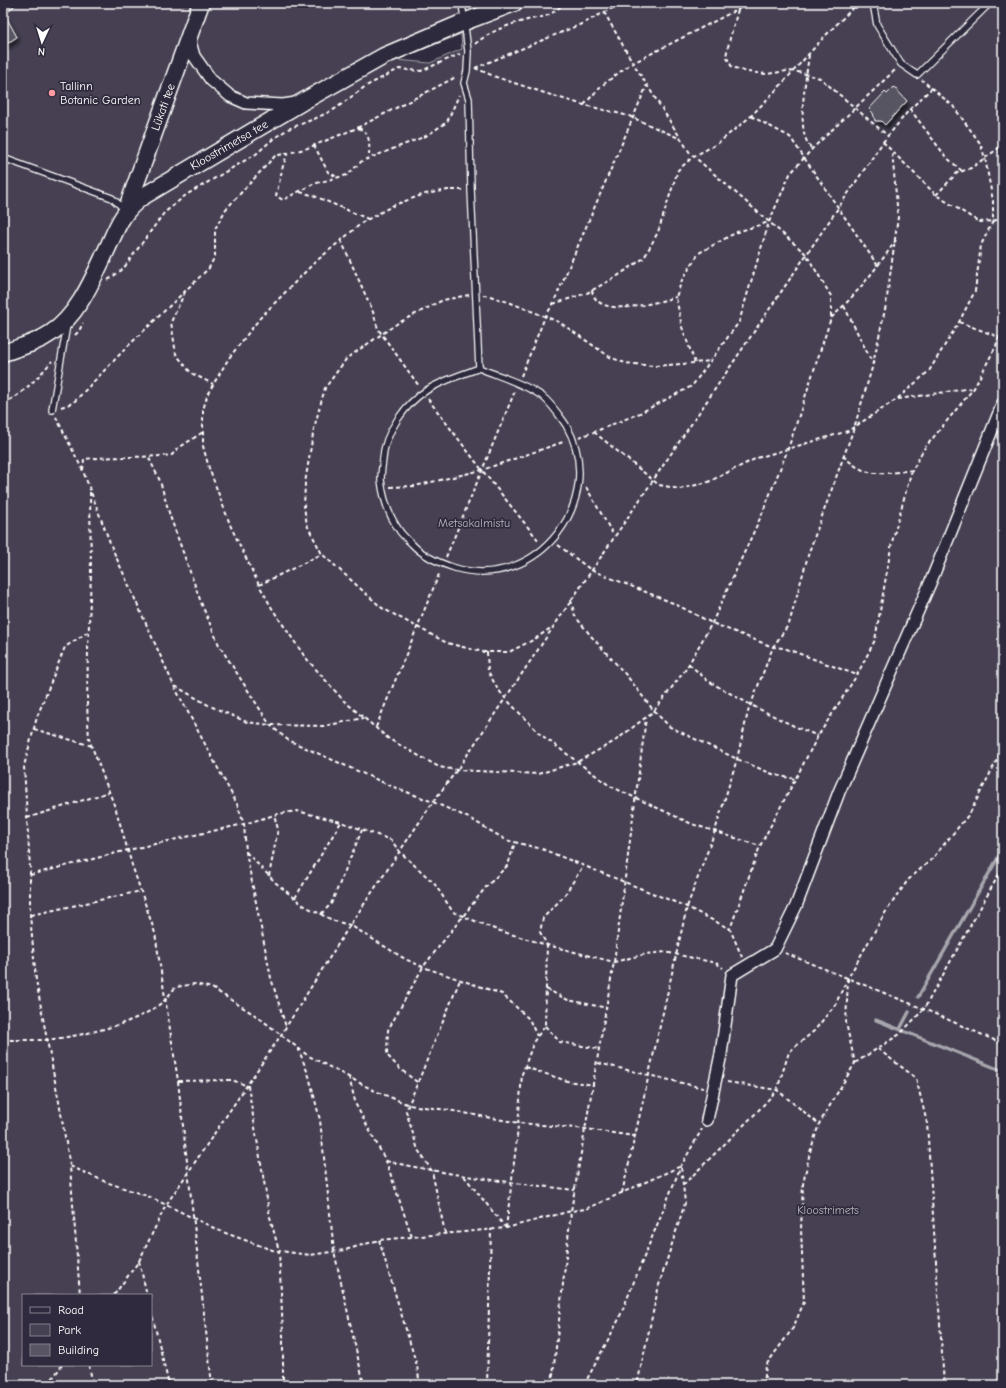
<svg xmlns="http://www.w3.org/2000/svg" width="1006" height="1388" font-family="'Comic Neue',sans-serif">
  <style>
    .green { fill: #464152; stroke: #a2a0a8; fill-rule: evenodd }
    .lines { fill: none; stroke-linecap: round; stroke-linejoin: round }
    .stream { stroke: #a7a6ad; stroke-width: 3.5 }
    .building { fill: #595564; stroke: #fff; filter: url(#shadow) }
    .lane-casing { stroke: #fff; stroke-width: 8 }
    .street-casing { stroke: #fff; stroke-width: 14 }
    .secondary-casing { stroke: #fff; stroke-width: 19 }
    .path { stroke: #fff; stroke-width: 2; stroke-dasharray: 4 3; stroke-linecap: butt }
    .lane { stroke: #2f2a3d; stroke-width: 5.5 }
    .street { stroke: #2f2a3d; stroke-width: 11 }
    .secondary { stroke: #2f2a3d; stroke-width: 16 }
    .poi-dot { fill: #ff9aa2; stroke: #2f2a3d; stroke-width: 1.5 }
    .labels { text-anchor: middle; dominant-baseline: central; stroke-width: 3.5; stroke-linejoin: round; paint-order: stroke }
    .poi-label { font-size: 12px; fill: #fff; stroke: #2f2a3d; text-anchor: start }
    .street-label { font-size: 12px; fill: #fff; stroke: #2f2a3d }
    .park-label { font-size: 12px; fill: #b5b3ba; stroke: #2f2a3d }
  </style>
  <defs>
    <filter id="shadow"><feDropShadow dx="2.5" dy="4.5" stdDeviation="2" flood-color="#0009"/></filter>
  </defs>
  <rect width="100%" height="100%" fill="#2f2a3d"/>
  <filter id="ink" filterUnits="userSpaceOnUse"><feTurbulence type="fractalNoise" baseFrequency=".025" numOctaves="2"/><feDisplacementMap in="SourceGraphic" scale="8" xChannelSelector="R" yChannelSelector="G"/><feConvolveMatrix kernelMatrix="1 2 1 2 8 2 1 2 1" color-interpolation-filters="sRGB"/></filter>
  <g filter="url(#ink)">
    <path class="green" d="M3,3h424l9,5 3,-5h564v1382h-1000zM461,34l1,15 -32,14 -33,-3zM23,1295h128v70h-128z"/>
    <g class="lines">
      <g class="stream">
        <polyline points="918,997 1003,849"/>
        <polyline points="876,1020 1003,1071"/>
        <polyline points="900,1029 909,1012"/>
      </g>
    </g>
    <g class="building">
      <polygon points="3,15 5,15 17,37 3,46"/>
      <polygon points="894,87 907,101 885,125 881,121 875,121 873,113 869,109 885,92 887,94"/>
    </g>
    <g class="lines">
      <g class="lane-casing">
        <g id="lane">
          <polyline points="462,3 468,51 467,71 464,83 469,99 471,189 479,368"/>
          <polyline points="873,3 877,25 901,64 917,75 990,3"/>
          <polyline points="3,11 12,3"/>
          <polyline points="3,158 112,198 124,209"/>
          <path d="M479,368c22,9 44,15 63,28 10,8 17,19 24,29 43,74 -28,167 -111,143 -16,-5 -32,-12 -43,-24 -5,-5 -10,-9 -13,-14 -10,-14 -16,-33 -18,-50 0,-7 1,-14 2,-21 1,-26 23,-56 44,-69 16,-10 35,-15 52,-22z"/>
          <polyline points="52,410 67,325"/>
        </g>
      </g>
      <g class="street-casing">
        <g id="street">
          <polyline points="189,38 194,56 211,80 230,96 246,103 283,105 296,103"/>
          <polyline points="707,1120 721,1054 732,975 775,949 796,906 839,792 931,581 1003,403"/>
        </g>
      </g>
      <g class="secondary-casing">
        <g id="secondary">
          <polyline points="127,208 201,3"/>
          <path d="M3,353c17,-6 34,-10 48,-20 28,-18 43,-57 57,-86 10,-22 14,-35 34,-50l160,-95 82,-46 80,-34 50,-19"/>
        </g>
      </g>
      <g class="path">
        <polyline points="738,10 730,38 726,56 732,67 747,72 767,74 787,71 798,72 820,78 888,136"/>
        <polyline points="604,12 633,63 690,153 806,254 831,296 831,317"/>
        <path d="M475,44c13,-11 29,-18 45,-22 22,-7 26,-1 44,-19"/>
        <path d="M809,55c-3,22 -9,57 -5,78 1,6 4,11 8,16"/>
        <polyline points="475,68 584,23 622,3"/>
        <polyline points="475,68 496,77 557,97 584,105 629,116 681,139"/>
        <polyline points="584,105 600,87 629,65 750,3"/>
        <polyline points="910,109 946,157 962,171"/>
        <polyline points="751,116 790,137 878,266"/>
        <path d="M358,128c14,4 11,18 11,30"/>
        <polyline points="883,142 936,195 979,222 993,221 1003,218"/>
        <polyline points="314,145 328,172 337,177"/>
        <polyline points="288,152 283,166 276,196 283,200 313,184 347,175 362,161 426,136 447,122 459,95"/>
        <path d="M463,190h-15l-23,4 -31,11 -31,17 -49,41 -54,55 -31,40 -21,35 -5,17v36l6,22 22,59 28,58 14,25 32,47 39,44 45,38 50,28 18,3 81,4 39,-12 38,-21 39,-30 32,-42 26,-46 15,-33 35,-76 26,-65 43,-131c25,-23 46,-50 65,-78"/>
        <polyline points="300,192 312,195 368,219"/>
        <polyline points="936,195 957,173 971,168 1003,145"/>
        <polyline points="341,240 373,312 378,329 419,386"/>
        <polyline points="108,280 123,269 164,213 186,195 256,154 273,139 288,129 314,119 335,109 366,86 399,69 421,71 460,54"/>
        <path d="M592,290c4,31 65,12 84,7"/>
        <polyline points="185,292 171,322 176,354 191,373 213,384"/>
        <polyline points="469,295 443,300 398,323 347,358 325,388 314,428 305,483 304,507 307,525 322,554 382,608 447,643 483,652 509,652 535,639 552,627"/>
        <polyline points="483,295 490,296 511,303 559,322 610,357 625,363 654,366 695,363 710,361"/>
        <polyline points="553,304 587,293 616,277 644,258 658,232 678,170 694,156 717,144 751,116 780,86 824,37 858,3"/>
        <polyline points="844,306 873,364"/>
        <polyline points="959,322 999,337"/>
        <polyline points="75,335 79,331 83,323"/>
        <polyline points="695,363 682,327 676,297 682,280 699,253 737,232 769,222"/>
        <polyline points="521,376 545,317 553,304 647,85"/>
        <polyline points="428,399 482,470 539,541"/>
        <polyline points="898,399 973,388"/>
        <path d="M3,403c20,-8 35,-26 49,-42"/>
        <polyline points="61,407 73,403 127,347 209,268 215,256 215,229 226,209 275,156 305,149 357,128 456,77"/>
        <polyline points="56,417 83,471 112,548 174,686 237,804 244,824 246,852 271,978 286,1027"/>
        <polyline points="594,432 659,485 680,489 708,482 757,458 848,431 897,399 929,371 959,322 975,291 981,245 993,221 993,201 985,158 980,143 953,106 922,80"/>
        <polyline points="579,437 594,432 640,413 692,386 739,322 769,222 790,174 812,149 896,69"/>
        <path d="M843,456c5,4 10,9 16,12 15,9 37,4 54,2"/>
        <polyline points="149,458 160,481 170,516 202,605 219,645 270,725 288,740 391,786 433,802 469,818 506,840 542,849 687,907 730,929"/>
        <path d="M83,470l1,-11c29,-3 59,-1 88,-4l5,-6 26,-17"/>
        <polyline points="390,487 415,486 482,470 563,442"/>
        <polyline points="586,487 614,536"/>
        <polyline points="90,492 91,574 88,650 87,704 89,739 116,810 132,865 155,933 178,1081 212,1385"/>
        <polyline points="558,545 591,570 673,603 712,623 773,647 784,648 857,675"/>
        <polyline points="446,557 515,391"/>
        <polyline points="259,585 322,554"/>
        <polyline points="571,600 575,616 591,636 627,676 654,711 670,727 737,759 775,775 795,779"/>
        <path d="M88,632l-23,15 -28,70 -13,49 6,102v47l6,65 11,60c37,-5 91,-15 119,-41 3,-4 6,-8 10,-12l19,-3 17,4 46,29 49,38 66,35 36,15 39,5 71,13 67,6 48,7"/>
        <polyline points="487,652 488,671 497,688 505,698 540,734 610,786 692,824 760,846"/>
        <polyline points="689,664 708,681 751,705 794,726 818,736"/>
        <polyline points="175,686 210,706 247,722 270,725 324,726 364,718"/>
        <polyline points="376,727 440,572"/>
        <polyline points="34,729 92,746"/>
        <polyline points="998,757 1003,759"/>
        <polyline points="27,818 109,792"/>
        <polyline points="246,852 276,883 303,905 334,921 350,925 405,959 423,967 502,994 529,1019 537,1036"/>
        <polyline points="30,875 128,850 244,824 278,814 297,811 341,822 391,840 400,852 434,883 453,912 497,930 547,945 614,962 646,954 665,952 716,963 723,968"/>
        <polyline points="269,876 278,829 274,815"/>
        <polyline points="295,898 341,822"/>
        <polyline points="321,914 331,904 362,830"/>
        <polyline points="31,915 141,891"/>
        <polyline points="785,953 924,1009 1003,1044"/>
        <polyline points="742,957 730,929 760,846 818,736 857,675 875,640 892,542 911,473 923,450 974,388 996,346 1003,323"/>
        <polyline points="546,989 568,1000 607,1008"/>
        <polyline points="545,1026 560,1042 600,1049"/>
        <polyline points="3,1038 11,1040 47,1040 59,1102 70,1166 80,1295"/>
        <polyline points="298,1048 309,1076 320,1120 334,1251 364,1385"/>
        <polyline points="878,1049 916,1078 927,1123 944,1385"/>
        <polyline points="598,1063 703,1088"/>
        <polyline points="855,1063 900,1034 924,1009 1003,867"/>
        <polyline points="525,1067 567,1081 594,1085"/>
        <polyline points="349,1077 356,1105 386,1161 412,1237"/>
        <polyline points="178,1081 232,1080 248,1086 270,1217 279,1251 283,1333 283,1385"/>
        <polyline points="417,1082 400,1069 387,1055 388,1030 423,967 486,887 508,865 515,842"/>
        <polyline points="727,1082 777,1090 819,1124"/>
        <path d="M386,1161c63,14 126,22 189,29"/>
        <polyline points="70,1166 106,1182 150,1197 220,1231 272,1250 310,1255 345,1250 379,1240 506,1228 571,1211 586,1209 681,1166 685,1203 659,1285 637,1385"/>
        <polyline points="464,1176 506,1228"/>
        <polyline points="683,1185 756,1113 777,1090 789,1052 814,1031 835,1005 848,978 885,913 908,880 932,859 970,813 1003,748"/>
        <polyline points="622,1193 687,907 715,831 737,759 748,712 773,647 789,624 809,552 854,428 872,368 886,305 898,217 892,151"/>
        <polyline points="506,1228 517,1138 522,1074 534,1041 545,1026 547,945 540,932 543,918 564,896 583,866"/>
        <polyline points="445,1233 432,1171 418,1150 406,1111 460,980"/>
        <polyline points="379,1240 417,1366 420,1385"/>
        <polyline points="139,1261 166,1205 281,1035 350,925 433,802 457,770 556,623 883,142 910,109 932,88"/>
        <polyline points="114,1295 139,1261 147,1295"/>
        <polyline points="151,1310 169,1385"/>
        <polyline points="89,1365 93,1385"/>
        <polyline points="552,1384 571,1211 614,962 646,718"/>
        <polyline points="48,1385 62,1365"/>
        <polyline points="478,1385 487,1381 559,1385"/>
        <polyline points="487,1385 491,1229"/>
        <polyline points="584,1385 618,1321 681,1166 702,1129"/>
        <polyline points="764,1385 766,1365 793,1328 804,1302 801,1229 803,1184 810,1152 819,1124 855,1063 846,1023 848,979"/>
      </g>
      <use href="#lane" class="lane"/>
      <use href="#street" class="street"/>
      <use href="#secondary" class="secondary"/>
    </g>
  </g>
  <circle class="poi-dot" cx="52" cy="93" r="4"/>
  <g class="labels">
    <g class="poi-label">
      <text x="60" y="86">Tallinn<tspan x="60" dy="14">Botanic Garden</tspan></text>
    </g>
    <g class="street-label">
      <text transform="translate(163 107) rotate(-70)">Lükati tee</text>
      <text transform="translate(229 145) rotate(-30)">Kloostrimetsa tee</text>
    </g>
    <g class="park-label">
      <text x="474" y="523">Metsakalmistu</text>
      <text x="828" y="1210">Kloostrimets</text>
    </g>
  </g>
  <rect width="1006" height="1388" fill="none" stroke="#2f2a3d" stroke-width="16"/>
  <rect x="8" y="8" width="990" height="1372" fill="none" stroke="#fff" stroke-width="1.5" filter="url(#ink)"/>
  <rect x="22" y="1294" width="130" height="72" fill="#2f2a3d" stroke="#827f8b"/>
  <rect x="30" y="1307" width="20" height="6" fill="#2f2a3d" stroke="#827f8b"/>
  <text x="58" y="1314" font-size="12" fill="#ffffff">Road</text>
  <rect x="30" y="1324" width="20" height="12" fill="#464152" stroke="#827f8b"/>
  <text x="58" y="1334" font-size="12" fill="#ffffff">Park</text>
  <rect x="30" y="1344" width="20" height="12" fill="#595564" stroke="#827f8b"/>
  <text x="58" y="1354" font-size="12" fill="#ffffff">Building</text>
  <g transform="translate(42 42) rotate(184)" stroke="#2f2a3d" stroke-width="3" paint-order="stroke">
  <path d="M0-3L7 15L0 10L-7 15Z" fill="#ffffff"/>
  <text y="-6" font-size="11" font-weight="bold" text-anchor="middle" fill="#ffffff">N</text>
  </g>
</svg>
